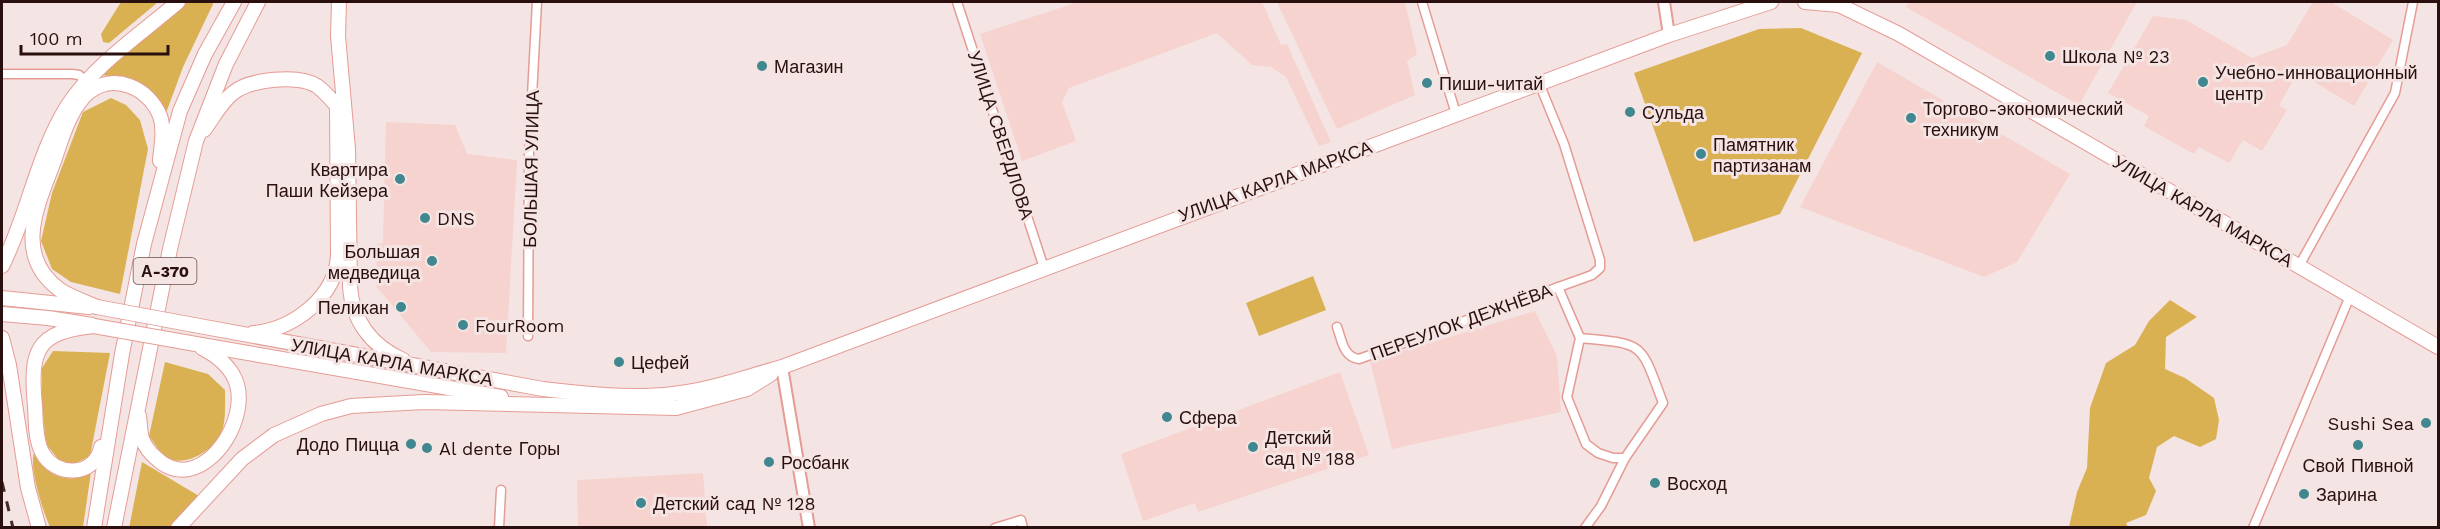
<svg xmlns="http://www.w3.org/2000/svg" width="2440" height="529" font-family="'Work Sans',sans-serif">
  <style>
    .built { fill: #f6d3cf }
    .green { fill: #dab152 }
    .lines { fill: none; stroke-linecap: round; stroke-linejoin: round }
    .minor-casing { stroke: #e59c95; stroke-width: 11 }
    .tertiary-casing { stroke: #e59c95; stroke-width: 14 }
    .primary-casing { stroke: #e59c95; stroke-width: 16 }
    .trunk-casing { stroke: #e59c95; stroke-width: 16 }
    .minor { stroke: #fff; stroke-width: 8 }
    .tertiary { stroke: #fff; stroke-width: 10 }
    .primary { stroke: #fff; stroke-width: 14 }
    .trunk { stroke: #fff; stroke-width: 14 }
    .rail { stroke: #452c2a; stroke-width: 3; stroke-dasharray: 10 10; stroke-linecap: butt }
    .trunk-bridge-casing { stroke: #e59c95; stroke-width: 16; stroke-linecap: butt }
    .trunk-bridge { stroke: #fff; stroke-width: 14 }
    .poi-dot { fill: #40878f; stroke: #f4e4e3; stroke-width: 2 }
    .labels { text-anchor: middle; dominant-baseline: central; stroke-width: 6; stroke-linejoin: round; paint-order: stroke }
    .shield { fill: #f4e4e3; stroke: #664f4d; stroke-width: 1.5 }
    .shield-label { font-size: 16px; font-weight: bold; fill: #290f0d }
    .poi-label { font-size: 18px; fill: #290f0d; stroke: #f4e4e3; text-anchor: start }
    .street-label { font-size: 18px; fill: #290f0d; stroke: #f4e4e3 }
  </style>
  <rect width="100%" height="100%" fill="#f4e4e3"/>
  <g class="built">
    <polygon points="1078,2 1262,2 1281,45 1287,44 1331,142 1319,146 1286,77 1271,67 1252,65 1217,33 1069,88 1062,102 1076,141 1022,161 980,34"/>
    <polygon points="1277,2 1405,2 1417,54 1407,61 1415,95 1337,129"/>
    <polygon points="1909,2 2137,2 2079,105 1906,7"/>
    <polygon points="2313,2 2331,2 2393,40 2354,106 2298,72 2279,105 2287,110 2262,151 2243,140 2229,163 2199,147 2194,154 2144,126 2149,116 2108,93 2153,16 2186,20 2252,58 2287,45"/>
    <polygon points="1877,62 2070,174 2017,262 1984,277 1800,207"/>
    <polygon points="386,122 455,125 467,154 517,160 506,353 431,352 376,286 377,244 383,243"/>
    <polygon points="1535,311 1557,356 1561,412 1392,449 1370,361"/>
    <polygon points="1340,372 1369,455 1198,512 1195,503 1143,521 1121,454"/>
    <polygon points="703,473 707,526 578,527 577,480"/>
  </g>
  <g class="green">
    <polygon points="121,2 158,2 109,43 103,42 101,34"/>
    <polygon points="187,2 214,2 183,67 166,113 161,105 129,79 102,75"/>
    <polygon points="1801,28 1862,53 1780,214 1694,242 1634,73 1759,29"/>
    <polygon points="111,98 126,105 140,120 148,149 120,294 71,282 52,269 41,241 52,193 83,112"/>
    <polygon points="1313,276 1326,310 1259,336 1246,303"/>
    <polygon points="2170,300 2197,317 2166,337 2165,369 2185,378 2214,398 2219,420 2216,439 2200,447 2174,436 2157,447 2149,478 2156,491 2146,515 2126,523 2128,527 2069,527 2077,492 2087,468 2090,408 2106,363 2135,345 2149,321"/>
    <polygon points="53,351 110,353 90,456 72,465 58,459 46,444 42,404 42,368"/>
    <path d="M165,362l43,12 17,16c0,14 1,28 -3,42 -6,17 -37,36 -54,26 -7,-4 -14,-15 -19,-22z"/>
    <path d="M34,453c6,15 23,27 39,25 6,-1 13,-5 18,-6l-8,55h-33c-7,-15 -21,-60 -16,-74z"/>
    <polygon points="142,462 199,496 170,527 129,528"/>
  </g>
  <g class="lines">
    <g class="minor-casing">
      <g id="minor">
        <polyline points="957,2 1044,268"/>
        <polyline points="1422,2 1456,114"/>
        <polyline points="2,74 72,74 79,75 87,82"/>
        <polyline points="2299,266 2395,93 2413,2"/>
        <polyline points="1558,287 1580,338 1567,397 1586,444 1598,453 1613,458 1625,458"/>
        <path d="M1337,327c5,13 6,30 22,32l233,-84 8,-7v-8l-36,-116 -25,-61"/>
        <polyline points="528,336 529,152 537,2"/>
        <path d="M1580,338c66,6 60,4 83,65l-38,55 -24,48 -16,22"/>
        <polyline points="499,528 501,490"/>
        <polyline points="995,528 1021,520 1023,528"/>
        <polyline points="2253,528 2350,296"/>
      </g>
    </g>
    <g class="tertiary-casing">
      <g id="tertiary">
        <polyline points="1664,2 1669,35"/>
        <polyline points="782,367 809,528"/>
      </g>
    </g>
    <g class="primary-casing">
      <g id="primary">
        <polyline points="2,298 89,307"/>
        <polyline points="2,314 48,318 92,325"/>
        <polyline points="2,338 9,365 28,488 39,528"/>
      </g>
    </g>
    <g class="trunk-casing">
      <g id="trunk">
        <path d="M339,2l-1,34 10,113 2,137c2,34 21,60 53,74"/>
        <polyline points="1805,2 1839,5 1899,34 2438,347"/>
        <path d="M204,130c9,-12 17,-28 29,-37 16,-14 66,-19 84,-7 7,5 14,13 20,20l1,149c-2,42 -45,75 -85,78"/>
        <path d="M2,266c26,-51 35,-112 66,-161 26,-40 74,-72 110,-103"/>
        <path d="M97,307c-12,-5 -26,-10 -37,-17 -48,-35 -22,-86 -6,-129 8,-23 16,-53 35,-69 25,-20 60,-4 71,24 5,14 1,31 0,45"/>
        <path d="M194,325l349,64c43,5 87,10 130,5 37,-4 73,-17 109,-27l887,-332 102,-33"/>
        <path d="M94,326c-59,6 -64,25 -59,80 1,14 0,33 7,46 13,26 53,25 59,-5"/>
        <polyline points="190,343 501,397"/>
        <path d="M139,416c1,7 1,16 3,23 3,7 8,14 14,19 8,8 21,14 33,11 33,-7 60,-59 46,-90 -7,-15 -19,-24 -33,-31"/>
        <polyline points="94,528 122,354 144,244 180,111 205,54 234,2"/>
        <polyline points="114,528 170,249 196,141 226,64 258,2"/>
        <polyline points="178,528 242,459 274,435 321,414 351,406 424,402 676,408 747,389 771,374"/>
      </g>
    </g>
    <use href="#minor" class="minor"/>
    <use href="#tertiary" class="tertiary"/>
    <use href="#primary" class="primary"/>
    <use href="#trunk" class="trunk"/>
    <polyline class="rail" points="2,482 13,528"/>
    <g class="trunk-bridge-casing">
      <g id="trunk-bridge">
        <polyline points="97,307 194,325"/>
        <polyline points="94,326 190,343"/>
      </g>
    </g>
    <use href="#trunk-bridge" class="trunk-bridge"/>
  </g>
  <g class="poi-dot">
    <circle cx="2050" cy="56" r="6"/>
    <circle cx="762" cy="66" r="6"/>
    <circle cx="2203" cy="82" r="6"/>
    <circle cx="1427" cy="83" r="6"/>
    <circle cx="1630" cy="112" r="6"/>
    <circle cx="1911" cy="118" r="6"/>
    <circle cx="1701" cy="154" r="6"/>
    <circle cx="400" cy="179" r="6"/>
    <circle cx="425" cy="218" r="6"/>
    <circle cx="432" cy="261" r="6"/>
    <circle cx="401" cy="307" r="6"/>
    <circle cx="463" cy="325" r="6"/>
    <circle cx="619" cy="362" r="6"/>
    <circle cx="1167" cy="417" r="6"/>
    <circle cx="2426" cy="423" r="6"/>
    <circle cx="411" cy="444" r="6"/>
    <circle cx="2358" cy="445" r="6"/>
    <circle cx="1253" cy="447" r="6"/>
    <circle cx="427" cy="448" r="6"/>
    <circle cx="769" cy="462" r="6"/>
    <circle cx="1655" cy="483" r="6"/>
    <circle cx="2304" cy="494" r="6"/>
    <circle cx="641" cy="503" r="6"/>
  </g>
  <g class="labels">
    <rect class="shield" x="133.5" y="258" width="63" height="26" rx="4.5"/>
    <g class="shield-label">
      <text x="165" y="271">А-370</text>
    </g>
    <g class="poi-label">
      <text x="2062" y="56">Школа № 23</text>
      <text x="774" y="66">Магазин</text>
      <text x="2215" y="72">Учебно-инновационный<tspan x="2215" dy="21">центр</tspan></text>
      <text x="1439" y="83">Пиши-читай</text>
      <text x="1923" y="108">Торгово-экономический<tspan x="1923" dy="21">техникум</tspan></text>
      <text x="1642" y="112">Сульда</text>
      <text x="1713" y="144">Памятник<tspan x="1713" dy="21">партизанам</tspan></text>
      <text x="388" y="169" text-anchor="end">Квартира<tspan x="388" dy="21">Паши Кейзера</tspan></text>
      <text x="437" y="218">DNS</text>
      <text x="420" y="251" text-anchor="end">Большая<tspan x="420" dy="21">медведица</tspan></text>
      <text x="389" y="307" text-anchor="end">Пеликан</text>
      <text x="475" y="325">FourRoom</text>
      <text x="631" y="362">Цефей</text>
      <text x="1179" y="417">Сфера</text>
      <text x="2414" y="423" text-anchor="end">Sushi Sea</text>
      <text x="1265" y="437">Детский<tspan x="1265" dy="21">сад № 188</tspan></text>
      <text x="399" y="444" text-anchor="end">Додо Пицца</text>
      <text x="439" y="448">Al dente Горы</text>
      <text x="781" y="462">Росбанк</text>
      <text x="2358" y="465" text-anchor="middle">Свой Пивной</text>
      <text x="1667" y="483">Восход</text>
      <text x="2316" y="494">Зарина</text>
      <text x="653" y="503">Детский сад № 128</text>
    </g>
    <g class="street-label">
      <text transform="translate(1001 135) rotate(72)">УЛИЦА СВЕРДЛОВА</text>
      <text transform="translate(531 169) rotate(-89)">БОЛЬШАЯ УЛИЦА</text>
      <text transform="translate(1275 181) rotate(-20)">УЛИЦА КАРЛА МАРКСА</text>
      <text transform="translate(2203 211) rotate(30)">УЛИЦА КАРЛА МАРКСА</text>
      <text transform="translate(1461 322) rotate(-20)">ПЕРЕУЛОК ДЕЖНЁВА</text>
      <text transform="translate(392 362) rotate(10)">УЛИЦА КАРЛА МАРКСА</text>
    </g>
  </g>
  <rect width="2440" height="529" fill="none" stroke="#290f0d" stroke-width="6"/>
  <path d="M21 45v9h147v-9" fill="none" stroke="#290f0d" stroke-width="3"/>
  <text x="30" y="45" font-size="18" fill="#290f0d" stroke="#f4e4e3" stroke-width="4.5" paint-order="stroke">100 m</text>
</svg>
